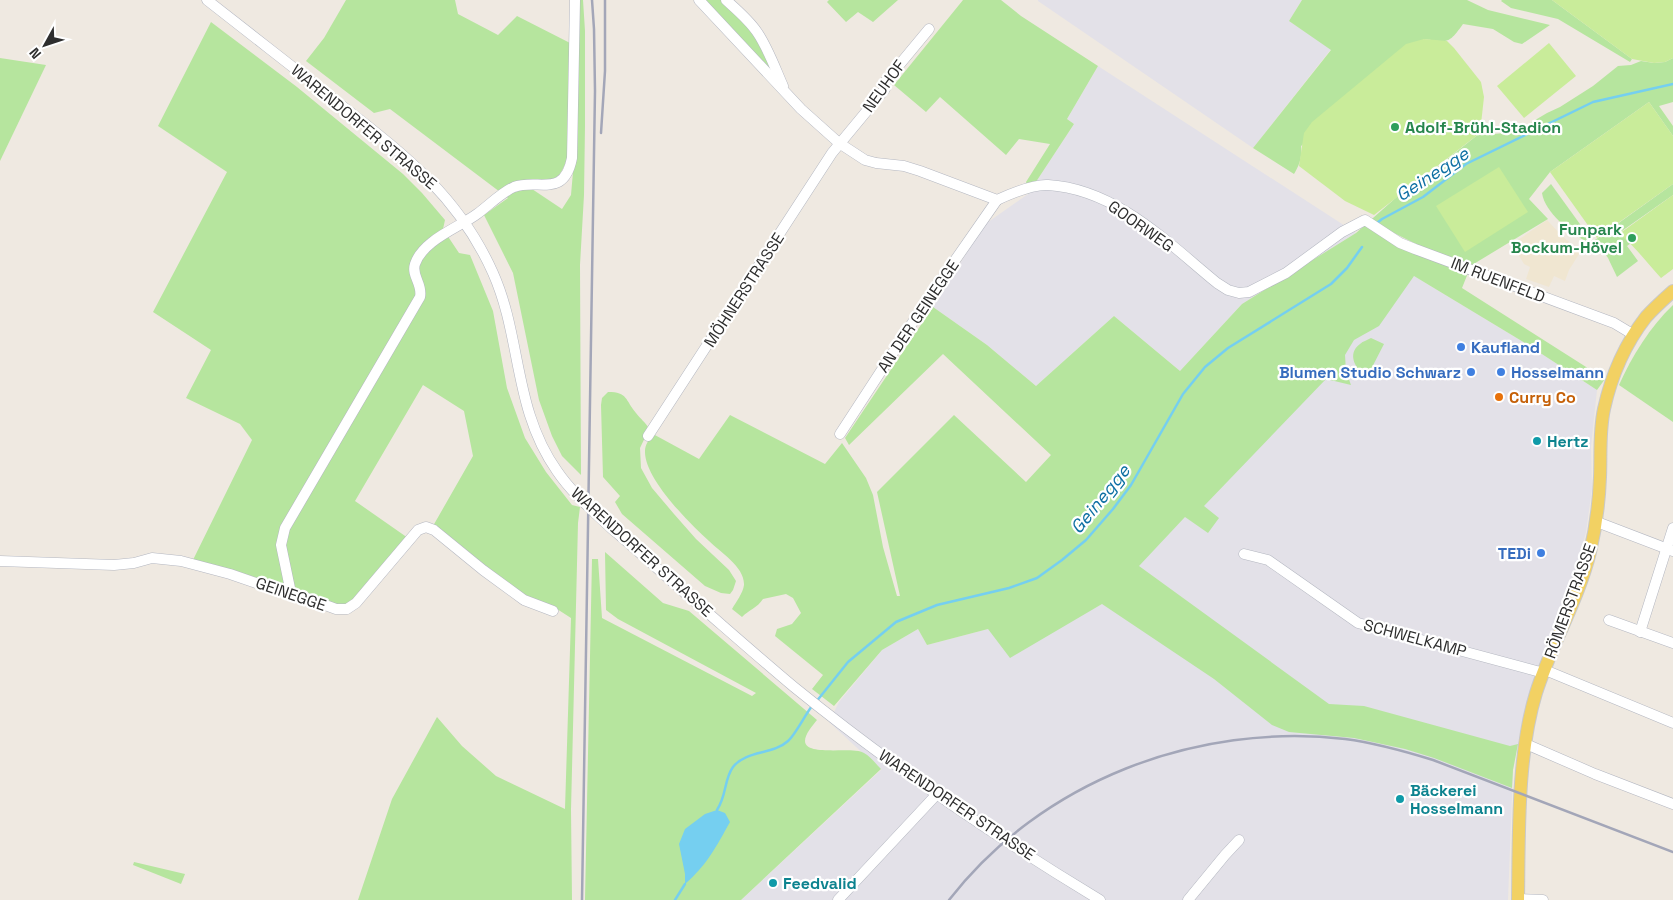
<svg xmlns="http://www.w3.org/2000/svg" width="1673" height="900" font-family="'Space Grotesk',sans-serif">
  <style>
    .industrial { fill: #e3e1e8 }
    .education { fill: #f0e6d1 }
    .green { fill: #b6e59e }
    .pitch { fill: #c9ec9a }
    .water { fill: #75cff0 }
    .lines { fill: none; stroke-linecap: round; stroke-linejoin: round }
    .stream { stroke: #75cff0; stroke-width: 2.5 }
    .minor-casing { stroke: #b4b7c1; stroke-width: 11 }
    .major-casing { stroke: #c9c9c9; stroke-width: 14 }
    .minor { stroke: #fff; stroke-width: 10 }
    .major { stroke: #f2d163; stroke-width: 12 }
    .rail { stroke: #a3a6b8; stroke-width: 2.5 }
    .leisure-dot { fill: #2e9e5b; stroke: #fff; stroke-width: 2 }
    .shop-dot { fill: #3f7fe0; stroke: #fff; stroke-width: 2 }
    .food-dot { fill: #e8710a; stroke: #fff; stroke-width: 2 }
    .culture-dot { fill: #0f9aa8; stroke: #fff; stroke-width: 2 }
    .labels { text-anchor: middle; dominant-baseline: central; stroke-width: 4.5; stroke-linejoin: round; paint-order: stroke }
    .street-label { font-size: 16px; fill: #2e2e2e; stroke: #fff }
    .leisure-label { font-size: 16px; font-weight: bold; fill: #27864d; stroke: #fff; text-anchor: start }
    .shop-label { font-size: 16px; font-weight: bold; fill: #366cbe; stroke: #fff; text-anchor: start }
    .food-label { font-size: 16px; font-weight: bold; fill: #c56008; stroke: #fff; text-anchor: start }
    .culture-label { font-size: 16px; font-weight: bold; fill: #0d838f; stroke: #fff; text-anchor: start }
    .water-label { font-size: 18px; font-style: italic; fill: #0d6fa3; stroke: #fff }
  </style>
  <rect width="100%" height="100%" fill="#efe9e1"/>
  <g class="industrial">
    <polygon points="1038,0 1302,0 1289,21 1331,49 1253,148 1038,1"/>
    <polygon points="1098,66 1356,233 1242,304 1180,371 1114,316 1036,386 987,345 933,307 984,225 1028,194 1074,124 1067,119"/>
    <polygon points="1414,276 1525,343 1597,390 1591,447 1592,489 1586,532 1578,563 1554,629 1535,676 1521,726 1513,770 1508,900 741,900 881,770 829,722 839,702 882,650 918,629 927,645 988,629 1083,614 1102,604"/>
  </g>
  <polygon class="education" points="1547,220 1563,237 1581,251 1569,270 1565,281 1554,276 1549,287 1526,279 1530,267 1524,264 1512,244"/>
  <g class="green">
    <path d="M346,0h109l3,14 40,21 19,-19 55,28 -4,112c-10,30 -16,24 -45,27l39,26 9,-14 4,-46 2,-149h6l2,31v95l-1,69 -4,70 1,210 -19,-19 -10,-20 -13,-36 -26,-127 -29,-58 24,-17 -118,-89 -16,4 -68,-52 18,-23z"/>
    <polygon points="701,0 723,0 739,15 760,42 774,73"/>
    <polygon points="829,0 898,0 873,22 858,12 846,22 827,2"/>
    <polygon points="963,0 1001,0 1021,16 1098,66 1067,119 1074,124 1028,194 1026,182 1050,144 1019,139 1006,155 940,97 926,112 894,85"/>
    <path d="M1302,0h165l21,10 62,15 -28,19 -8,-2 -21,-13 -30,-5c-15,21 -15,18 -39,15l-123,107c1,11 -1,18 -7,28l-41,-26 78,-98 -42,-29z"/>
    <polygon points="1502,0 1552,0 1632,59 1630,62 1558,19 1511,8 1501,1"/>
    <polygon points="211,22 297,87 403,174 422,193 445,220 443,229 459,253 470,255 493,311 507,388 525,438 546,472 572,505 580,507 578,523 571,810 572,900 358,900 392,799 437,717 462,746 496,776 565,809 571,618 557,609 524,597 433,526 473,456 464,411 423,385 355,501 408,538 353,603 341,607 192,562 252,440 240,424 186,398 211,350 153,312 227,172 158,126"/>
    <polygon points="0,58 46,65 0,161"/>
    <path d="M1673,58v44l-14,4 14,20v10l-24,-34 -99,70 -21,27 19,20 -76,46 -52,-19 -32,-16 -6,4 86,39 -6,15 143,91 -8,11 -72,-47 -111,-67 -35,50 -25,14 -9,15 1,16 5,14 -25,-6 -122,127 15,12 -11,15 -23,-16 -46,49 190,138 35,2 146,40 8,-2 -5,26 -1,18 -78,-30 -29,-9 -51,-11 -65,-6 -17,-7 -58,-46 -112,-75 -92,54 -22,-29 -61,16 -9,-16 -36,21 -48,56 -22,-17 11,-14 -48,-39 2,-7 15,-5 9,-11 -8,-15 -7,-4 -23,5c-6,9 -14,11 -21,18l-10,-8c4,-7 11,-16 12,-24 1,-18 -24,-33 -35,-44 -19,-17 -65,-63 -64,-90 0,-6 4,-12 8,-17l46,25 31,-44 95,49 17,-21 24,35 7,17 10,52 14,49h3l-23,-104 77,-77 72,67 25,-27 -108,-101 -94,91 -4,-7 88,-131 54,38 49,41 78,-70 66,55 62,-67 114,-71 43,-38 18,-12 63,-50 14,1 21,-2 32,-19 13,-6 33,-21 25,-20 13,-1 10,-4 13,2 11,-1z"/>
    <path d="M1551,184l39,54 -4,4c-16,-11 -41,-29 -44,-49z"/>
    <polygon points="1673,184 1673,195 1619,233 1631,243 1627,246 1638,261 1617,277 1608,258 1595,240"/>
    <path d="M1673,305v117l-54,-37c13,-29 31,-58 54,-80z"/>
    <path d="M1371,338l13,6 -17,33c-11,-7 -21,-23 -7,-33 3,-3 8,-4 11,-6z"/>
    <path d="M608,392c20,0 17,8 28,21 4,6 10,9 13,16l-9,19 1,20 11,20 22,26 22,25 33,31 7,11 -3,9 -3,4 -9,-1 -16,-7 -83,-72 -7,-12 5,-6 -17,-19 -2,-72 1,-7z"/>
    <path d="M605,552l58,51 26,8 128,109c-4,5 -12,14 -12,21 0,16 48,5 59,12 6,3 12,11 17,16l-140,131h-156l7,-341h6l4,59 150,78 4,-3 -138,-74 -12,-9z"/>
    <polygon points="134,862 185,874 181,884 133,865"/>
  </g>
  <g class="pitch">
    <polygon points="1552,0 1673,0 1673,58 1665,62 1654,63 1632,59"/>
    <polygon points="1424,39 1447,41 1454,48 1481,82 1484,97 1480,133 1374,215 1345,201 1299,166 1304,133 1312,122 1406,44"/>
    <polygon points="1549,43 1576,76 1524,118 1497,86"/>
    <polygon points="1649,102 1673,136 1673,184 1597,238 1550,172"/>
    <polygon points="1499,167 1528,212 1465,252 1436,206"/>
    <path d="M1673,195v74l-12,9c-14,-15 -26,-32 -42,-44z"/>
  </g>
  <path class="water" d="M717,810l8,3 5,9c-14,25 -23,43 -45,62v-10l-6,-30 6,-15 20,-15z"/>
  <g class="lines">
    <g class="stream">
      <polyline points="1377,223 1382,219 1423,197 1466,164 1593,102 1673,84"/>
      <polyline points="816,702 848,662 896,622 937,605 1009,588 1037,578 1062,560 1086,540 1113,509 1131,485 1183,394 1205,367 1228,348 1331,284 1347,268 1362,247"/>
      <path d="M717,810c10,-15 7,-31 16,-43 13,-17 40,-12 55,-26 7,-6 17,-26 24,-35"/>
      <polyline points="675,900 685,884"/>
    </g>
    <g class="minor-casing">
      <g id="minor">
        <path d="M207,0c41,32 83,65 124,97 67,53 126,95 162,176 29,65 20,136 64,198 15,22 35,39 54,57 25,21 49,43 74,65 36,31 72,63 109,94 96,78 200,149 306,213"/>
        <path d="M699,0l102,109 38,34 26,17 11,3 28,3 16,5 77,29c13,-6 36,-16 51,-15 68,4 120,58 169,98l11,7 11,3 10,-1 37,-19 56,-41 23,-12 35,23 15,6 199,74 20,12"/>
        <path d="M726,0c11,10 23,20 31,32 11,16 18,36 26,54"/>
        <polyline points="840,434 926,302 997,200"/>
        <polyline points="648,436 832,153 885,89 885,82 929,29"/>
        <polyline points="1597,522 1673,551"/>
        <polyline points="1244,554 1268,560 1358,623 1544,673"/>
        <polyline points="0,561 114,565 134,563 152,558 181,561 230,574 276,590 301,596 336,609 347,609 356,603 418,530 426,527 434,530 483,570 524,600 553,611"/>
        <path d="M291,593l-10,-48 4,-17 135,-231c3,-13 -9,-21 -5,-33 8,-24 43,-36 62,-50 11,-8 25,-22 37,-27 24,-9 50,12 58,-29l3,-158"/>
        <polyline points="1609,620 1673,643"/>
        <polyline points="1640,632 1673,528"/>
        <polyline points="1545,670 1673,723"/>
        <polyline points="1526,744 1595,774 1673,804"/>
        <polyline points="1518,899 1543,900"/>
        <polyline points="838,900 937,794"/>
        <polyline points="1188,900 1225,855 1239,840"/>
      </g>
    </g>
    <g class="major-casing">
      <path id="major" d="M1518,900c1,-65 -1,-145 18,-207 15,-48 42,-92 54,-141 6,-25 9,-49 10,-75 1,-22 -1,-45 4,-68 7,-32 21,-65 42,-92 8,-9 18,-18 27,-26"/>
    </g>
    <use href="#minor" class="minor"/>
    <use href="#major" class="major"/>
    <g class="rail">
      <polyline points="601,133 605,71 605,0"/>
      <polyline points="582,900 595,91 594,29 592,0"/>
      <path d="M949,900c92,-119 248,-178 396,-161 30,4 59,12 88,21l240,92"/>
    </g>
  </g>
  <g class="leisure-dot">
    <circle cx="1395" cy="127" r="5"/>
    <circle cx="1632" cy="238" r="5"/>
  </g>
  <g class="shop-dot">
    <circle cx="1461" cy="347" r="5"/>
    <circle cx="1471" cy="372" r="5"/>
    <circle cx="1501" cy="372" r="5"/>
    <circle cx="1541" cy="553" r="5"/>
  </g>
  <circle class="food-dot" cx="1499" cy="397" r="5"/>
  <g class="culture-dot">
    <circle cx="1537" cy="441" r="5"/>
    <circle cx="1400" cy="799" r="5"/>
    <circle cx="773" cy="883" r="5"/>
  </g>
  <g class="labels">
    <g class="street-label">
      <text transform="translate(884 86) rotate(-54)">NEUHOF</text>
      <text transform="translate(364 127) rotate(40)">WARENDORFER STRASSE</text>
      <text transform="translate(1141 226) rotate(35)">GOORWEG</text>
      <text transform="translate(1498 280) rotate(21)">IM RUENFELD</text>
      <text transform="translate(744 290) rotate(-57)">MÖHNERSTRASSE</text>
      <text transform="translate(918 316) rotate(-56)">AN DER GEINEGGE</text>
      <text transform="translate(642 552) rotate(42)">WARENDORFER STRASSE</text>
      <text transform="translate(291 594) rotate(19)">GEINEGGE</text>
      <text transform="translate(1570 601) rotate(-70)">RÖMERSTRASSE</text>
      <text transform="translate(1415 638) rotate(15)">SCHWELKAMP</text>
      <text transform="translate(957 805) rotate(34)">WARENDORFER STRASSE</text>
    </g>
    <g class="leisure-label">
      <text x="1405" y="127">Adolf-Brühl-Stadion</text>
      <text x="1622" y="229" text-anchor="end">Funpark<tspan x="1622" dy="18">Bockum-Hövel</tspan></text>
    </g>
    <g class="shop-label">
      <text x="1471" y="347">Kaufland</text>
      <text x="1461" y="372" text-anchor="end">Blumen Studio Schwarz</text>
      <text x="1511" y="372">Hosselmann</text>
      <text x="1531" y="553" text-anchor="end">TEDi</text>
    </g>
    <g class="food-label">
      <text x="1509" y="397">Curry Co</text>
    </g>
    <g class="culture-label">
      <text x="1547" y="441">Hertz</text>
      <text x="1410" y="790">Bäckerei<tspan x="1410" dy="18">Hosselmann</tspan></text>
      <text x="783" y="883">Feedvalid</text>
    </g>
    <g class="water-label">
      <text transform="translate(1432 174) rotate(-33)">Geinegge</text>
      <text transform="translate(1100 499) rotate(-51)">Geinegge</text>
    </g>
  </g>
  <g transform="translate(45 45) rotate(230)" stroke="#ffffff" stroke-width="4" paint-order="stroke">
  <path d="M0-4L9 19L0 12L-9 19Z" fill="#2e2e2e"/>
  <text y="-8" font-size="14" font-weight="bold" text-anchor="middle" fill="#2e2e2e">N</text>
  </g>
</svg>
